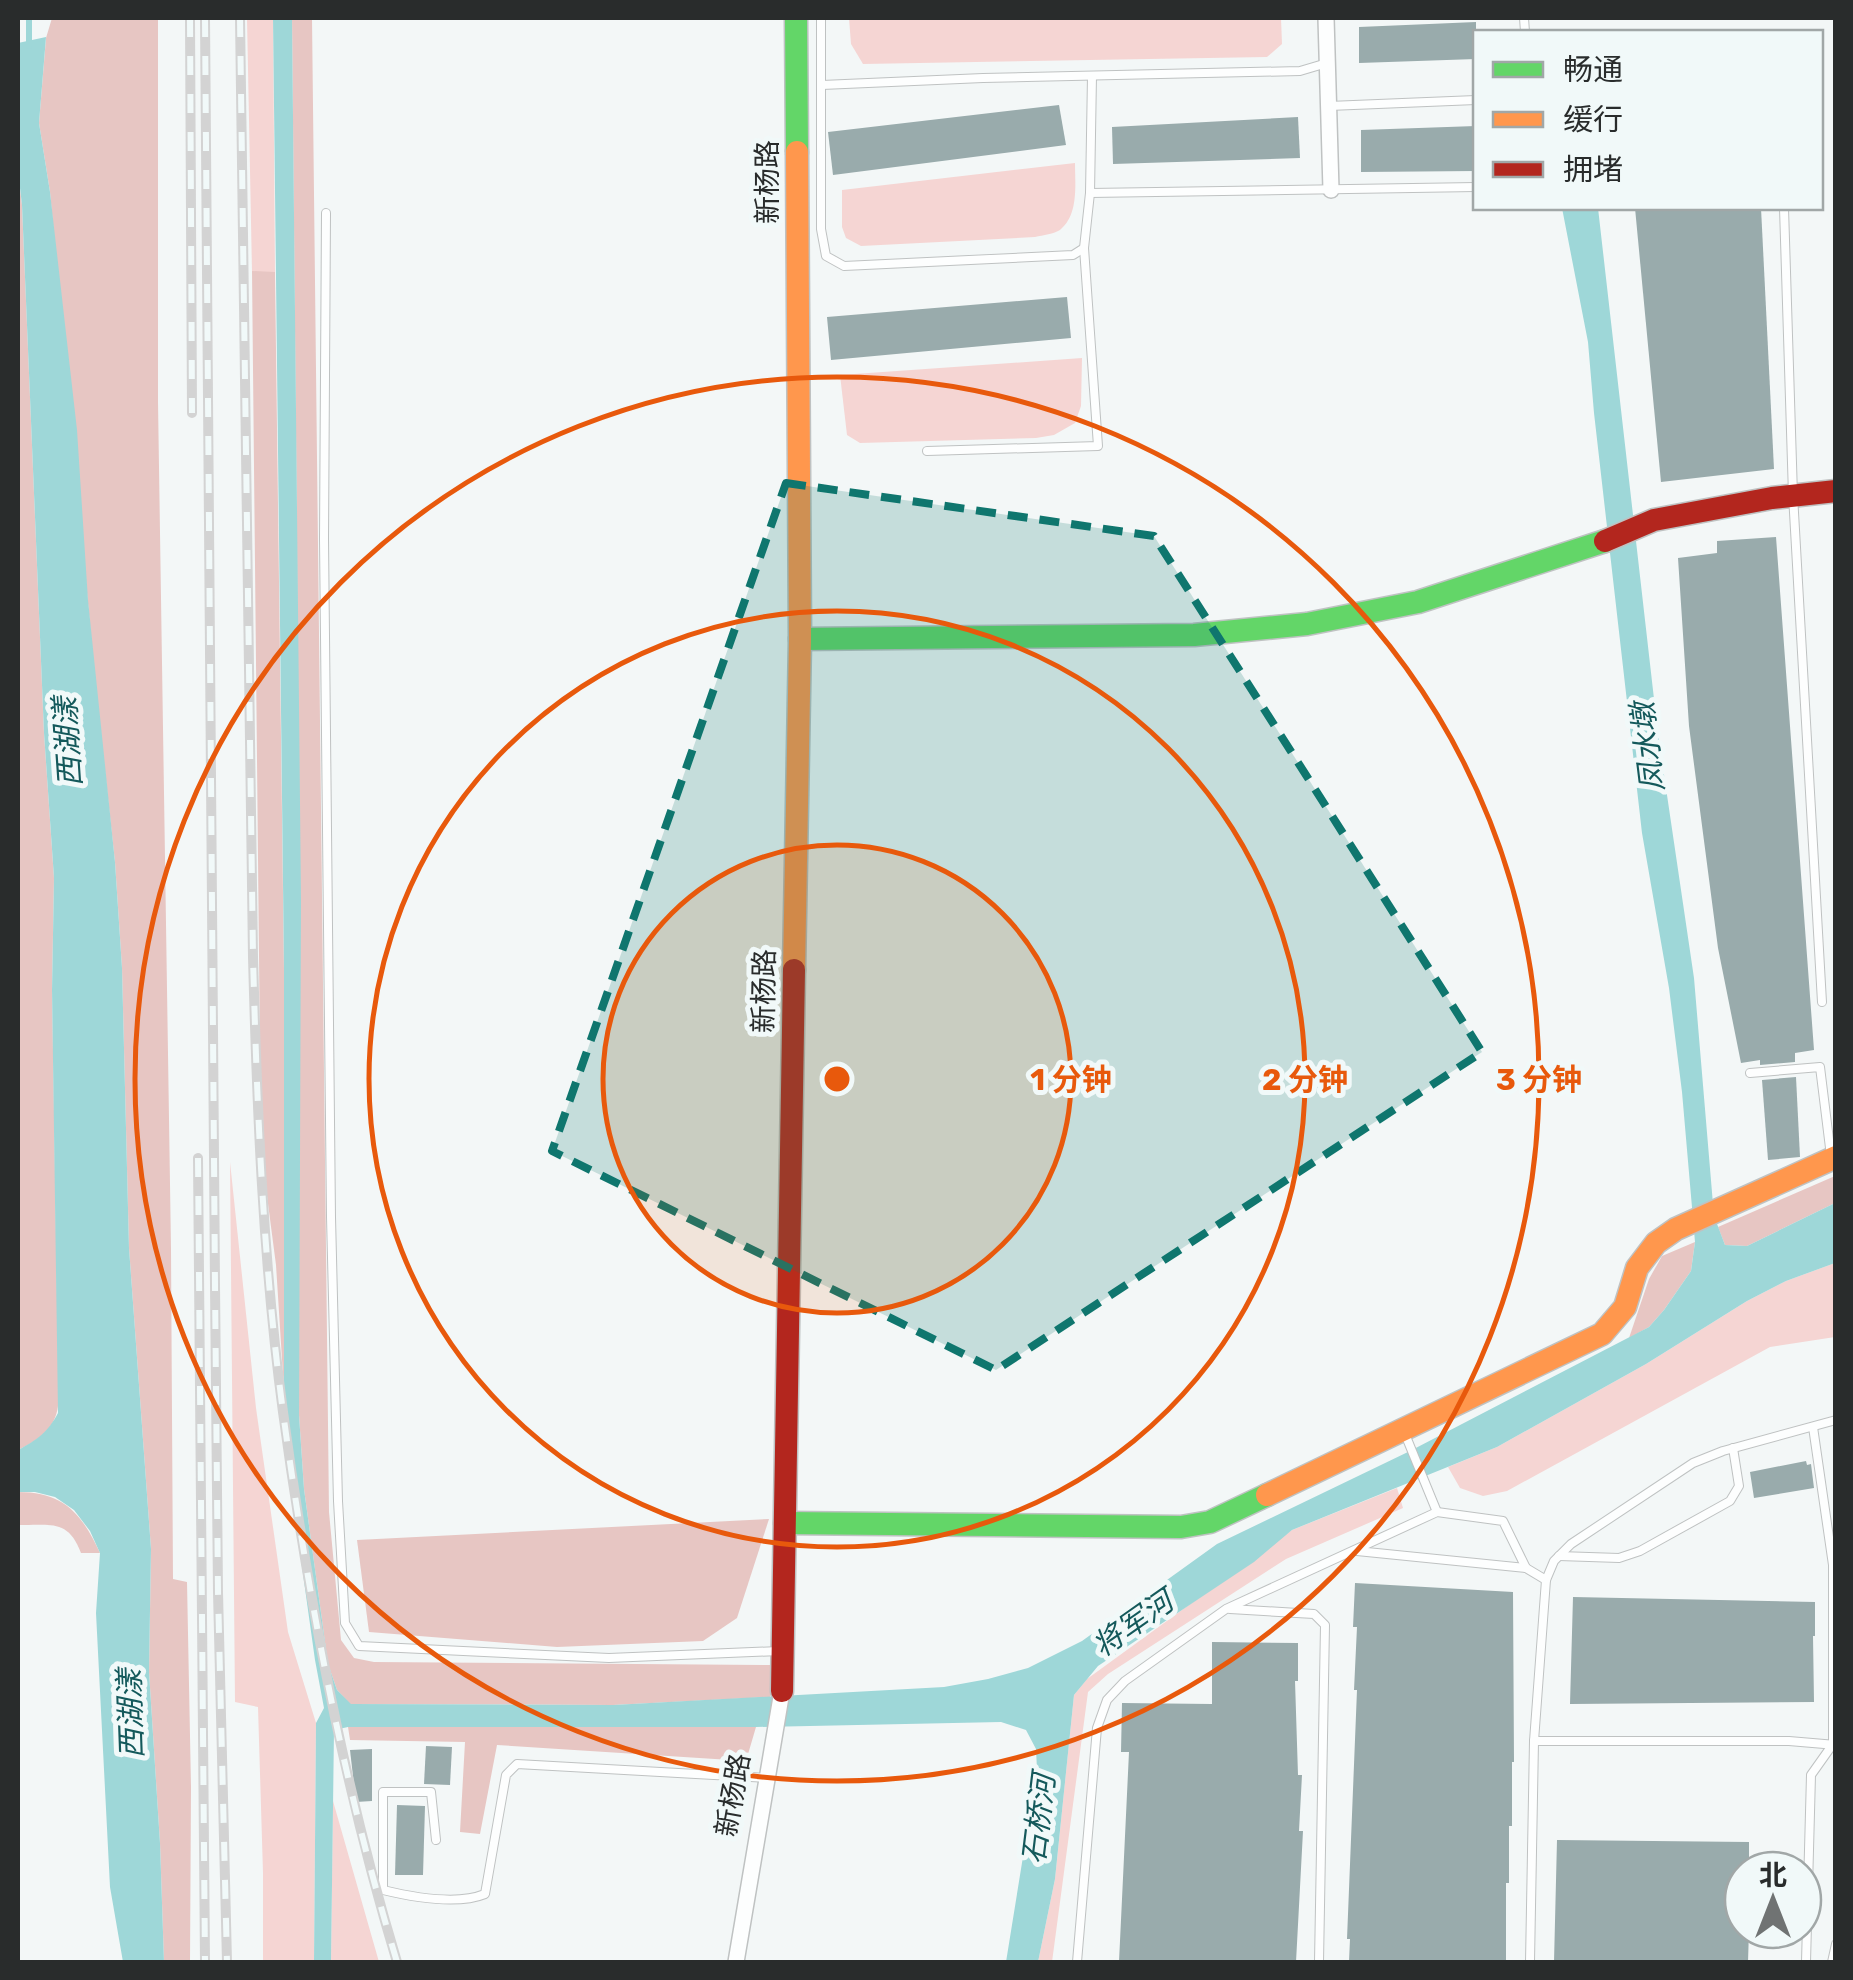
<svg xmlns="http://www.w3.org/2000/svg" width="1853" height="1980" font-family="Rubik,'Noto Sans SC',sans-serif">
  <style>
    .green { fill: #f5d5d3 }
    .forest { fill: #e7c6c3 }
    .water { fill: #9ed7d8 }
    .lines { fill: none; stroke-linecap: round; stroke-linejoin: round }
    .stream { stroke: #9ed7d8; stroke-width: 6 }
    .building { fill: #99abac }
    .lane-casing { stroke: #bfc2c2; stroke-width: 10 }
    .street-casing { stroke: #bfc2c2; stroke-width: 18 }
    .fast-casing { stroke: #bfc2c2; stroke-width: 25 }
    .slow-casing { stroke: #bfc2c2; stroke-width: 25 }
    .jam-casing { stroke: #bfc2c2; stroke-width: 25 }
    .lane { stroke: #fdfefe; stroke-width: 8 }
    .street { stroke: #fdfefe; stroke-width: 15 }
    .fast { stroke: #63d668; stroke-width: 22 }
    .slow { stroke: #ff974d; stroke-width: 22 }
    .jam { stroke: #b3261e; stroke-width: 22 }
    .rail-casing { stroke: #d3d3d3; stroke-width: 10 }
    .rail { stroke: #f1f9f9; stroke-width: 6; stroke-dasharray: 19; stroke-linecap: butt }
    .marked { fill: #0f766e; fill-opacity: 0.2; stroke: #0f766e; stroke-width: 8; stroke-dasharray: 20 12; stroke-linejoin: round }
    .ring { fill: none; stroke: #e8590c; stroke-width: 5 }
    .labels { text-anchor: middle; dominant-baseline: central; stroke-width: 10; stroke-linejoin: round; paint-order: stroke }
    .street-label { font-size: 28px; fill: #292c2c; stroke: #f1f9f9 }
    .water-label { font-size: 30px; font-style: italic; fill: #14595b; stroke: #f1f9f9 }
    .centre { fill: #e8590c; stroke: #f1f9f9; stroke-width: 5 }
    .ring-label { font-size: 30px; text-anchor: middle; font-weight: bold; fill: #e8590c; stroke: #f1f9f9; stroke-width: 10; stroke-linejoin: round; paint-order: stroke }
  </style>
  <rect width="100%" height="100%" fill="#f3f7f7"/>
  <g class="green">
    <polygon points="247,18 273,18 275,272 252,272"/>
    <polygon points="849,18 1281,18 1282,44 1267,57 863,64 851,44"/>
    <path d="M1075,163c0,21 4,52 -15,67 -6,4 -17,5 -25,7l-174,9 -15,-8 -4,-11v-37z"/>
    <polygon points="1082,358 1081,406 1075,423 1054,435 1036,438 860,443 847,435 840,375"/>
    <polygon points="230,1162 256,1408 288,1632 316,1723 314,1962 263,1962 263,1873 258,1707 235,1702"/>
    <polygon points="1835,1263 1835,1337 1770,1347 1507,1491 1483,1496 1460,1488 1448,1467 1497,1447 1646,1364 1747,1301 1786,1281"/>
    <polygon points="1397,1488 1403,1508 1286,1559 1108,1674 1088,1692 1052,1962 1038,1962 1055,1879 1074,1695 1087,1679 1292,1530"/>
    <polygon points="333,1801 379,1962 331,1962"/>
  </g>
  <g class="forest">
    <polygon points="52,18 158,18 158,402 171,1249 173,1579 187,1582 191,1787 190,1962 164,1962 160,1843 149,1672 151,1549 129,1248 122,968 115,862 96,690 50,192 39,123 46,38"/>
    <polygon points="292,18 312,18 329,1512 341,1640 354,1658 374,1662 770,1665 770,1697 613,1705 350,1704 337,1690 328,1664 304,1489 299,1415 297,535"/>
    <path d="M18,173l4,32 22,528 10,145 -2,112 6,367c0,48 10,69 -40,93z"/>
    <polygon points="252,271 275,272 284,970 285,1406 276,1265 261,1150"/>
    <polygon points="1835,1176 1835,1203 1747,1246 1725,1245 1718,1227"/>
    <polygon points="1695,1242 1691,1271 1664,1310 1649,1327 1629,1338 1649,1279 1662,1256"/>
    <path d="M18,1492c46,0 64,22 82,61h-19c-13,-35 -32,-27 -63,-28z"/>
    <polygon points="769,1519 737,1618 703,1641 557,1647 369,1632 357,1540"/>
    <polygon points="348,1727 756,1727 746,1761 497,1745 480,1834 460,1832 465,1742 350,1740"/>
  </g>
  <g class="water">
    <polygon points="273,18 292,18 301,901 299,1415 304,1489 328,1664 337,1690 351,1704 613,1705 944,1687 988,1679 1028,1668 1082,1641 1217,1544 1410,1451 1649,1327 1664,1310 1691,1271 1695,1242 1682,1092 1669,988 1642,833 1594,413 1588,342 1562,208 1598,208 1658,734 1694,978 1714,1216 1725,1245 1747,1246 1835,1203 1835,1263 1786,1281 1747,1301 1646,1364 1497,1447 1292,1530 1254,1562 1098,1666 1074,1695 1055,1879 1038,1962 1006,1962 1037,1770 1036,1749 1026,1730 1001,1722 756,1727 348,1727 334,1730 331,1962 314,1962 316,1723 324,1708 315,1660 284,1438 284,970"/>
    <path d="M46,37l-7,86 11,69 27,238 11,170 27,262 7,106 7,280 22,301 -2,123 11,171 4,119h-41l-13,-75 -14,-274 4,-60 -10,-22 -16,-21 -19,-13 -20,-5h-17v-42c19,-10 30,-18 40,-37l-6,-423 2,-112 -10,-145 -22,-528 -4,-34v-128z"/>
  </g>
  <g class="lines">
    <polyline class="stream" points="29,18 29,46"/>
  </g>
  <g class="building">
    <polygon points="1476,22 1476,59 1359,63 1359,27"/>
    <polygon points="1059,105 1066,145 833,175 828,132"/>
    <polygon points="1298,117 1300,158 1113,164 1112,127"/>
    <polygon points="1476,126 1476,171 1361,172 1361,130"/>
    <polygon points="1635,208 1761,208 1774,469 1661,482"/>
    <polygon points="1067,297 1071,338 831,360 827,317"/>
    <polygon points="1776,537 1814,1050 1795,1053 1795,1062 1760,1065 1760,1060 1741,1063 1718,948 1689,726 1678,558 1717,553 1717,541"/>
    <polygon points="1796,1077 1800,1157 1768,1160 1762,1080"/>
    <polygon points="1806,1461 1807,1465 1811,1464 1814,1488 1754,1498 1750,1472"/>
    <polygon points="1355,1583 1513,1592 1514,1762 1512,1762 1512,1826 1509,1826 1509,1883 1506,1883 1506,1962 1349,1962 1350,1939 1347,1939 1357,1690 1354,1690 1357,1627 1353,1627"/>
    <polygon points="1573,1597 1815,1602 1815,1636 1813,1636 1814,1702 1570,1704"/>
    <polygon points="1212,1642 1298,1643 1298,1681 1295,1681 1298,1775 1302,1775 1299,1831 1303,1831 1296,1962 1119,1962 1129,1752 1121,1752 1122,1703 1212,1704"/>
    <polygon points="426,1746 452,1747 450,1785 424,1784"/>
    <polygon points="372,1749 372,1801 356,1802 350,1750"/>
    <polygon points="397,1805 425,1806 423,1875 395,1875"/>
    <polygon points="1557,1840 1749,1842 1749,1870 1743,1870 1743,1930 1749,1930 1748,1962 1554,1962"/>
  </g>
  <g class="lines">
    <g class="lane-casing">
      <g id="lane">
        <polyline points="821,18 821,229 826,256 844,266 1073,255 1084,248 1090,193 1092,76"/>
        <polyline points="1524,18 1525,32"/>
        <polyline points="822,85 983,78 1300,71 1327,63"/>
        <polyline points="1329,106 1476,100"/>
        <polyline points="1090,193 1476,187"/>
        <polyline points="1784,208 1793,495 1822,1002"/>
        <polyline points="326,213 324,539 331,1217 338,1501 345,1623 359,1646 609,1658 779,1651"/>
        <polyline points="927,451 1098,446 1084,248"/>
        <polyline points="1750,1073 1820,1067 1831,1156"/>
        <polyline points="1405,1434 1437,1512"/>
        <polyline points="1357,1551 1526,1568"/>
        <polyline points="1559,1556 1619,1558 1640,1551 1730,1501 1739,1486 1733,1448"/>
        <polyline points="1230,1609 1314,1614 1325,1625 1319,1962"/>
        <polyline points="1534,1741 1789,1741 1836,1745"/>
        <path d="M436,1840l-5,-48h-48v98c29,7 75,15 102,4l21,-119 11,-11 250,14"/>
        <polyline points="1077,1962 1097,1728 1107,1700 1125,1681 1226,1609 1437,1512 1503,1521 1526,1568 1546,1580"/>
        <polyline points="1530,1962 1534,1741 1546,1580 1554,1561 1571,1544 1693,1463 1723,1451 1836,1420"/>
        <polyline points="1806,1962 1811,1775 1833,1744 1833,1565 1813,1427"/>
        <polyline points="1832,1962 1836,1944"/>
      </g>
    </g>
    <g class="street-casing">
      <g id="street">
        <polyline points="1326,18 1331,190"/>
        <polyline points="736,1962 782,1691"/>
      </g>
    </g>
    <g class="fast-casing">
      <g id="fast">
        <polyline points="796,18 797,152"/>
        <polyline points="800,639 1194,635 1307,624 1418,602 1605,541"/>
        <polyline points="785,1523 1181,1527 1210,1522 1267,1495"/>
      </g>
    </g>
    <g class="slow-casing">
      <g id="slow">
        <polyline points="794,970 800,639 797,152"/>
        <polyline points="1267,1495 1602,1334 1625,1307 1637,1268 1656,1243 1676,1229 1836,1157"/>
      </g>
    </g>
    <g class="jam-casing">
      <g id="jam">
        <polyline points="1605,541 1654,520 1772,498 1836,491"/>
        <polyline points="782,1691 794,970"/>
      </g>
    </g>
    <use href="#lane" class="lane"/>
    <use href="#street" class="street"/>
    <use href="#fast" class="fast"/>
    <use href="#slow" class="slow"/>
    <use href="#jam" class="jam"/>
    <g class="rail-casing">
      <g id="rail">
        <polyline points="190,18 192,413"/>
        <polyline points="205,18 215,1285 218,1592 227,1962"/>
        <path d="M240,18l13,939c4,152 10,305 30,455 25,186 60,371 114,550"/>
        <polyline points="198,1158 205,1962"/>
      </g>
    </g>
    <use href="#rail" class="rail"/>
  </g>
  <path class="marked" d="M786,483l368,53 328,516 -486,318 -444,-219z"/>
  <circle cx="837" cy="1079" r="234" fill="#e8590c" fill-opacity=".12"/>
  <g class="ring">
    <circle cx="837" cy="1079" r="234"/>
    <circle cx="837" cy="1079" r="468"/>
    <circle cx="837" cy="1079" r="702"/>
  </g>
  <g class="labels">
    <g class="street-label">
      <text transform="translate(767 182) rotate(-90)">新杨路</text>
      <text transform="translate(764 991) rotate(-89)">新杨路</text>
      <text transform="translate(733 1795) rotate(-80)">新杨路</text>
    </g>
    <g class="water-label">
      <text transform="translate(68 742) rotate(-94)">西湖漾</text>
      <text transform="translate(1648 747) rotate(-97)">凤水墩</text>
      <text transform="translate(1133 1624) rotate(-35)">将军河</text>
      <text transform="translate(131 1714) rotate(-92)">西湖漾</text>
      <text transform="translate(1039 1819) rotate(-83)">石桥河</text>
    </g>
  </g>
  <circle cx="837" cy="1079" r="15" class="centre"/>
  <g class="ring-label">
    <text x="1071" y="1090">1 分钟</text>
    <text x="1305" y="1090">2 分钟</text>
    <text x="1539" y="1090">3 分钟</text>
  </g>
  <rect width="1853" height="1980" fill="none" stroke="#292c2c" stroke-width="40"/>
  <rect x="1473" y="30" width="350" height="180" fill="#f1f9f9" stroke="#a1a7a7" stroke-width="2.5"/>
  <rect x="1493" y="62" width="50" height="15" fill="#63d668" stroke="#a1a7a7" stroke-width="2.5"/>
  <text x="1563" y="80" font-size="30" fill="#292c2c">畅通</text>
  <rect x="1493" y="112" width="50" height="15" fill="#ff974d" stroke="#a1a7a7" stroke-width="2.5"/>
  <text x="1563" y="130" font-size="30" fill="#292c2c">缓行</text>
  <rect x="1493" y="162" width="50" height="15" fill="#b3261e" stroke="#a1a7a7" stroke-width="2.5"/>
  <text x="1563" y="180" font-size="30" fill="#292c2c">拥堵</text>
  <g transform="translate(1773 1900)"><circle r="48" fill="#f1f9f9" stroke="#a1a7a7" stroke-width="2.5"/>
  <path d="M0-8L18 38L0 25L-18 38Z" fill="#707373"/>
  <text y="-15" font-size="28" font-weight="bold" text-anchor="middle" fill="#292c2c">北</text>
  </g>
</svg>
